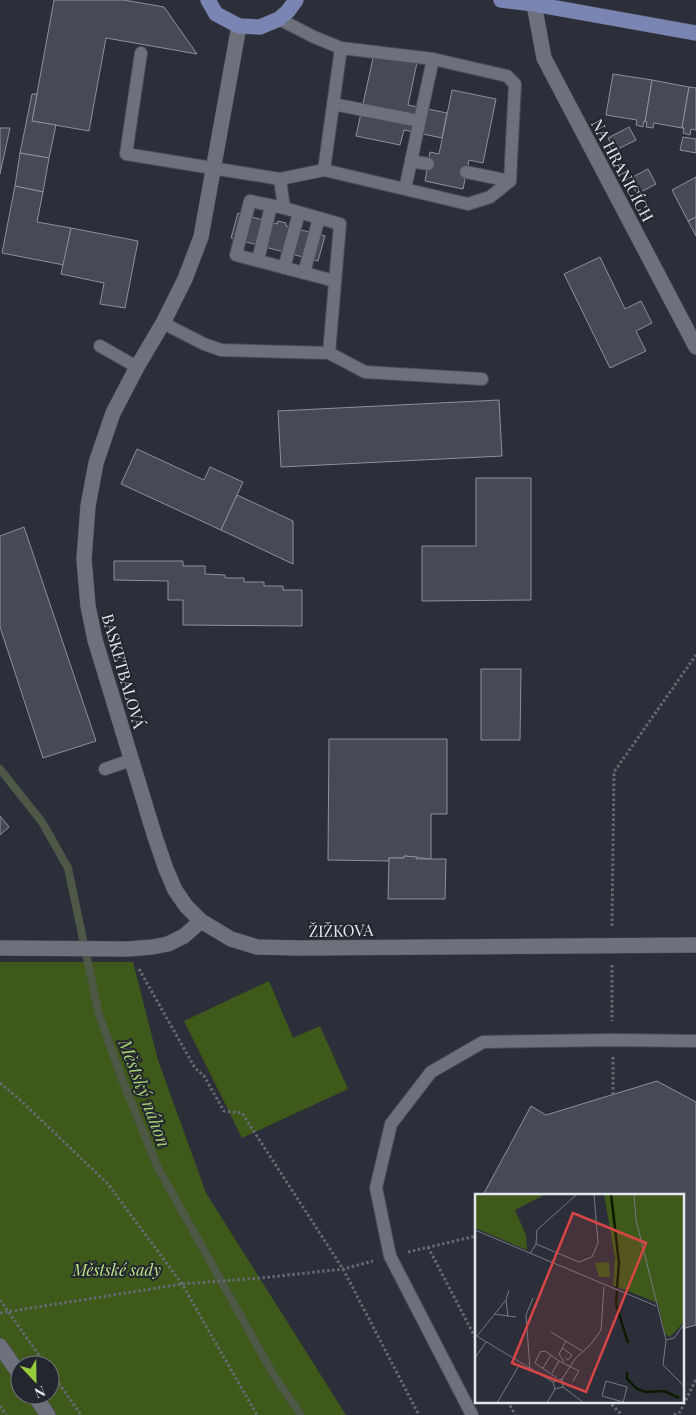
<svg xmlns="http://www.w3.org/2000/svg" width="696" height="1415" font-family="'Playfair Display',serif">
  <style>
    .green { fill: #3f591a; fill-rule: evenodd }
    .lines { fill: none; stroke-linecap: round; stroke-linejoin: round }
    .stream { stroke: #4d5847; stroke-width: 8 }
    .building { fill: #474a55; stroke: #8d909d }
    .lane-casing { stroke: #4b4d56; stroke-width: 14 }
    .street-casing { stroke: #4b4d56; stroke-width: 16 }
    .primary-casing { stroke: #4b4d56; stroke-width: 16 }
    .path { stroke: #676972; stroke-width: 3; stroke-dasharray: 2.5 2.5; stroke-linecap: butt }
    .lane { stroke: #6e717c; stroke-width: 12 }
    .street { stroke: #6e717c; stroke-width: 15 }
    .primary { stroke: #7a85b3; stroke-width: 15 }
    .labels { text-anchor: middle; dominant-baseline: central; stroke-width: 4; stroke-linejoin: round; paint-order: stroke }
    .street-label { font-size: 16px; fill: #e6e7ee; stroke: #23252f }
    .park-label { font-size: 16px; font-style: italic; fill: #bbe786; stroke: #23252f }
    .water-label { font-size: 18px; font-style: italic; fill: #a6d171; stroke: #23252f }
    .inset-river { fill: none; stroke: #0c1a00; stroke-width: 2.5 }
    .inset-road { fill: none; stroke: #767981; stroke-width: 1 }
    .view { fill: #d84546; fill-opacity: 0.15; stroke: #d84546; stroke-width: 2.5 }
    .inset-edge { fill: none; stroke: #e6e7ee; stroke-width: 2.5 }
  </style>
  <rect width="100%" height="100%" fill="#2c2f39"/>
  <g class="green">
    <path d="M0,962h133l25,98 48,133 140,222h-346zM20,1365h30v30h-30z"/>
    <polygon points="269,981 293,1038 320,1026 348,1089 242,1138 184,1021"/>
  </g>
  <g class="lines">
    <polyline class="stream" points="0,769 42,822 68,868 99,1015 122,1079 157,1166 273,1374 301,1415"/>
  </g>
  <g class="building">
    <polygon points="54,0 124,0 164,7 197,54 106,38 89,131 32,121"/>
    <polygon points="375,49 418,58 408,105 447,113 442,138 404,130 400,145 356,136"/>
    <polygon points="613,74 652,80 645,122 644,121 643,127 636,125 637,120 606,115"/>
    <polygon points="652,80 689,87 682,128 654,123 653,128 646,127 647,122 645,122"/>
    <polygon points="689,87 696,88 696,130 691,129 690,135 683,133 684,128 682,128"/>
    <polygon points="452,90 496,99 483,163 469,160 463,189 425,181 430,152 439,154"/>
    <polygon points="32,94 37,94 32,121 56,125 49,158 20,153"/>
    <polygon points="629,127 636,140 614,151 608,138"/>
    <polygon points="0,128 10,128 0,174"/>
    <polygon points="683,137 696,139 696,153 680,150"/>
    <polygon points="20,153 49,158 43,192 15,186"/>
    <polygon points="648,169 656,184 637,194 629,179"/>
    <polygon points="696,177 696,217 688,221 672,190"/>
    <polygon points="15,186 43,192 37,222 71,228 64,265 2,253"/>
    <polygon points="238,213 277,224 278,221 286,223 286,226 325,236 318,261 231,238"/>
    <polygon points="696,217 696,236 688,221"/>
    <polygon points="71,228 138,241 125,308 100,304 104,283 61,274"/>
    <polygon points="600,257 625,309 641,301 652,323 636,331 646,351 610,368 564,274"/>
    <polygon points="499,400 502,456 281,467 278,411"/>
    <polygon points="137,449 204,480 210,467 243,482 221,530 121,484"/>
    <polygon points="476,478 531,478 531,600 422,601 422,546 476,546"/>
    <polygon points="237,495 293,521 293,564 221,530"/>
    <polygon points="24,527 96,741 43,758 0,627 0,536"/>
    <polygon points="114,561 183,561 183,566 205,566 205,574 225,575 225,578 244,578 244,582 264,582 264,586 283,586 283,590 302,590 302,626 183,625 183,600 168,600 168,581 114,580"/>
    <polygon points="481,669 521,669 520,740 481,740"/>
    <polygon points="329,739 447,739 447,814 431,814 431,859 404,856 404,858 389,858 389,861 328,860"/>
    <polygon points="0,816 9,827 0,835"/>
    <polygon points="404,856 417,857 416,859 446,859 445,899 388,899 389,858 404,858"/>
    <polygon points="657,1081 696,1102 696,1325 682,1329 682,1195 483,1195 531,1106 546,1115"/>
  </g>
  <g class="lines">
    <g class="lane-casing">
      <g id="lane">
        <polyline points="279,19 314,37 341,48 433,59 507,76 515,84 510,181 490,197 468,204 324,170 341,48"/>
        <polyline points="141,53 126,154 280,179 324,170"/>
        <polyline points="333,104 419,121"/>
        <polyline points="411,161 428,164"/>
        <polyline points="466,172 510,181"/>
        <polyline points="280,179 284,208 340,224 329,353"/>
        <polyline points="405,189 433,59"/>
        <polyline points="284,208 250,201 236,255 335,281"/>
        <polyline points="258,260 271,206"/>
        <polyline points="284,268 299,213"/>
        <polyline points="304,273 319,218"/>
        <polyline points="163,323 204,344 221,350 329,353 365,372 482,379"/>
        <polyline points="100,346 137,367"/>
        <polyline points="105,769 131,760"/>
        <polyline points="472,1415 390,1256 376,1188 391,1124 431,1072 483,1042 612,1040 696,1041"/>
      </g>
    </g>
    <g class="street-casing">
      <g id="street">
        <polyline points="534,4 544,58 696,347"/>
        <polyline points="239,26 201,237 185,279 163,323 137,367 113,413 96,463 88,506 84,559 88,606 95,640 155,837 166,869 175,890 186,906 201,921 231,939 257,947 300,948 696,945"/>
        <polyline points="0,948 128,949 152,947 168,944 184,936 201,921"/>
        <polyline points="0,1346 20,1375"/>
        <polyline points="34,1395 48,1415"/>
      </g>
    </g>
    <g class="primary-casing">
      <g id="primary">
        <polyline points="208,0 216,14 239,26 260,27 279,19 288,11 296,0"/>
        <polyline points="501,0 534,4 696,33"/>
      </g>
    </g>
    <g class="path">
      <polyline points="612,926 614,772 696,655"/>
      <polyline points="612,965 612,1021"/>
      <polyline points="139,969 195,1068 204,1076 224,1111 242,1113 343,1269 419,1415"/>
      <polyline points="613,1057 613,1095"/>
      <polyline points="0,1083 18,1098 108,1184 182,1284 257,1415"/>
      <polyline points="428,1247 476,1339"/>
      <polyline points="408,1252 476,1236"/>
      <polyline points="0,1300 46,1365"/>
      <polyline points="0,1313 182,1284 261,1278 343,1269 373,1261"/>
      <polyline points="50,1371 81,1415"/>
      <polyline points="508,1401 515,1415"/>
      <polyline points="608,1401 622,1415"/>
      <polyline points="0,1406 6,1415"/>
      <polyline points="674,1415 680,1412 696,1379"/>
    </g>
    <use href="#lane" class="lane"/>
    <use href="#street" class="street"/>
    <use href="#primary" class="primary"/>
  </g>
  <g class="labels">
    <g class="street-label">
      <text transform="translate(623 170) rotate(62)">NA HRANICÍCH</text>
      <text transform="translate(124 671) rotate(74)">BASKETBALOVÁ</text>
      <text transform="translate(341 930) rotate(-1)">ŽIŽKOVA</text>
    </g>
    <g class="park-label">
      <text x="117" y="1269">Městské sady</text>
    </g>
    <g class="water-label">
      <text transform="translate(145 1093) rotate(69)">Městský náhon</text>
    </g>
  </g>
  <g transform="translate(475 1194)">
    <rect width="209" height="209" fill="#2c2f39"/>
    <path d="M0,0h71l-31,16 11,25 1,15 -52,-22zM129,0h80v128l-14,15 -5,-3 -7,-31 -45,-18 2,-27zM134,68l1,15h-11l-4,-14z" fill="#3f591a"/>
    <path class="inset-river" d="M136,0l8,69 -2,25M142,97l-1,13 12,39M152,178v7l10,10 9,3 18,-1 15,7"/>
    <path class="inset-road" d="M159,0l2,26 30,120 -3,25 21,21M0,36l181,76M61,50l43,18 13,-5 6,-14 -4,-49M55,60l6,-10 1,-14 40,-36M31,106l2,17M19,120l22,3M76,138l31,19M0,141l78,47 2,7 8,-2M2,142l29,-36 3,-10M191,146l8,-2 10,-14M87,154l10,7 -4,5 -3,-2M0,164l11,-16M84,167l20,10 -6,10M89,168l-5,-8 7,-13M68,174l8,-13M55,175l-4,-54 7,-17M77,179l7,-12 -14,-10 -5,1 -5,11 22,15M87,185l13,-20 16,-15 10,-14 3,-43M78,188l9,-3 1,8 21,16M148,208l-21,-6 4,-15 21,6 -4,16M22,209l21,-36M72,209l8,-14"/>
    <path class="view" d="M98,19l73,30 -60,149 -74,-29z"/>
    <rect width="209" height="209" class="inset-edge"/>
  </g>
  <g transform="translate(35 1380) rotate(158)"><circle r="24" fill="#23252f" stroke="#71737b"/>
  <path d="M0-4L9 19L0 12L-9 19Z" fill="#94cc3c"/>
  <text y="-8" font-size="14" font-weight="bold" text-anchor="middle" fill="#e6e7ee">N</text>
  </g>
</svg>
